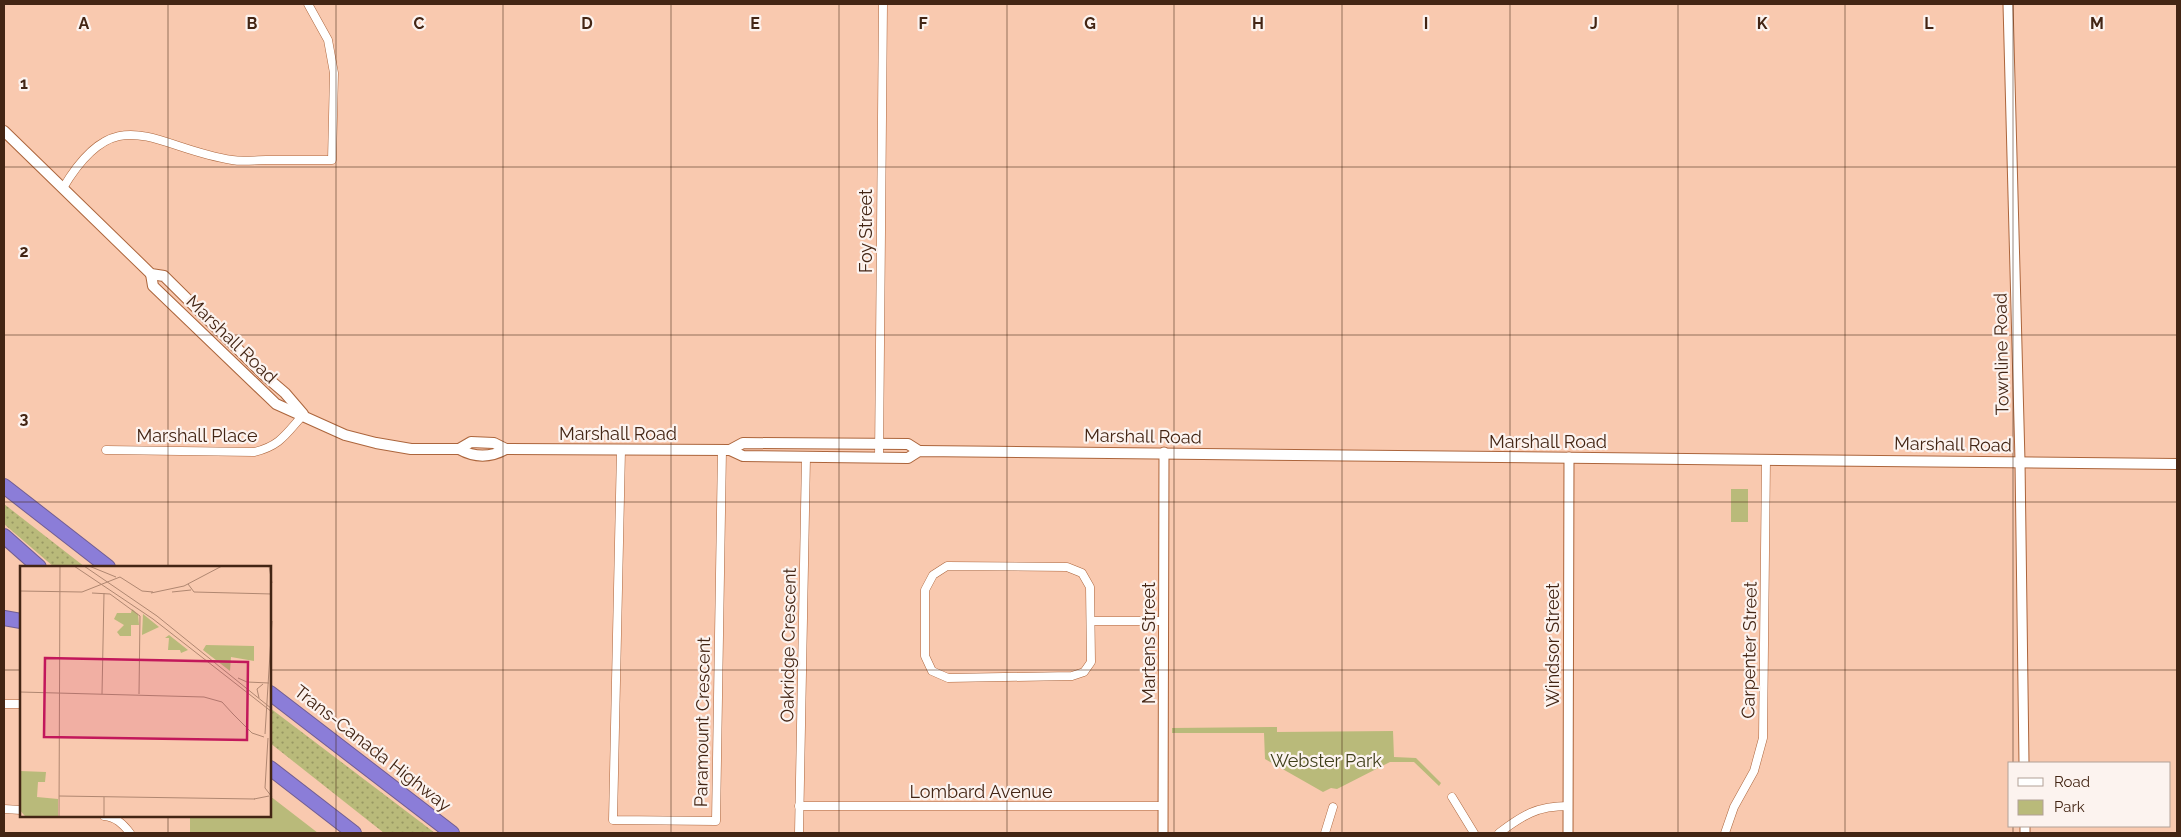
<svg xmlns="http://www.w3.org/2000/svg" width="2181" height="837" font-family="Raleway,sans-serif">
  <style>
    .grass { fill: url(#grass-dots) }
    .green { fill: #b9ba7a }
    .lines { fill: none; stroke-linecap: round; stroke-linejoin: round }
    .minor-casing { stroke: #ac653c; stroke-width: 9 }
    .tertiary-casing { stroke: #ac653c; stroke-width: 11 }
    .secondary-casing { stroke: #ac653c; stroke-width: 12 }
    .motorway-casing { stroke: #725e93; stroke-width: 16 }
    .minor { stroke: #fff; stroke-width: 8 }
    .tertiary { stroke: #fff; stroke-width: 9 }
    .secondary { stroke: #fff; stroke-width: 10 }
    .motorway { stroke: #8b7dd8; stroke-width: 14 }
    .grid { fill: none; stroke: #432514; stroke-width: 1; stroke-opacity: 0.55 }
    .labels { text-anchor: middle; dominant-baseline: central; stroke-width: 4.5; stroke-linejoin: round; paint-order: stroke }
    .street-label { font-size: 18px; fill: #432514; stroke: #fcf3ef }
    .park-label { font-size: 18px; fill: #3f3f1b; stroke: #fcf3ef }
    .inset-road { fill: none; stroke: #b08771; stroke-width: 1 }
    .view { fill: #c2185b; fill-opacity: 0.15; stroke: #c2185b; stroke-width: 2.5 }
    .inset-edge { fill: none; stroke: #432514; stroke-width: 2.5 }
    .grid-label { font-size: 16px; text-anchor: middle; font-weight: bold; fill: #432514; stroke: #fcf3ef; stroke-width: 4.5; stroke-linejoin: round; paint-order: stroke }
  </style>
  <defs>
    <pattern id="grass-dots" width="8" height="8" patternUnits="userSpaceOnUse" patternTransform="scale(1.25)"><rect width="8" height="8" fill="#b9ba7a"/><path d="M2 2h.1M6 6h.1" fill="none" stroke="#989763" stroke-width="1.8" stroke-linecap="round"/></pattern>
  </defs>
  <rect width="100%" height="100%" fill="#f9c9af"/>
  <g class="grass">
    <polygon points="4,504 85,567 54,567 4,524"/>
    <polygon points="270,708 435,833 384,833 270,743"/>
  </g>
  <g class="green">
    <rect x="1731" y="489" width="17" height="33"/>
    <polygon points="1277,727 1277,732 1393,731 1394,757 1416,758 1441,783 1439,786 1414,762 1390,762 1337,789 1331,788 1323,792 1265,759 1264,733 1172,733 1172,728"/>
    <polygon points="270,796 318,833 190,833 190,816 270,816"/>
  </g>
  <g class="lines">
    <g class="minor-casing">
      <g id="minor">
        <path d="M63,188c54,-91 91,-40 169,-28 11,2 23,0 34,0 22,0 44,0 66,0l2,-87 -6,-33 -20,-36"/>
        <path d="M106,450l148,2c26,-6 32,-18 49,-37"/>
        <polyline points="621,450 613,820 716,821 722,450"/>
        <polyline points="879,458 883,4"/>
        <polygon points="947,566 1067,567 1082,573 1090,587 1091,662 1084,672 1072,676 948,678 932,671 925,656 925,590 933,575"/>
        <polyline points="1091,621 1164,621"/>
        <polyline points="4,704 21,704"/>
        <polyline points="1452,797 1474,833"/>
        <polyline points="799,806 1163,806"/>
        <polyline points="4,809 21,810"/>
        <path d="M104,816c12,1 19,8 26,17"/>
        <polyline points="799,833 806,457"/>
        <polyline points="1325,833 1333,807"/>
        <path d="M1499,833c24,-18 38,-27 69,-27"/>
        <polyline points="1725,833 1734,807 1754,771 1763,738 1766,459"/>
      </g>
    </g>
    <g class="tertiary-casing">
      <g id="tertiary">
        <polyline points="2008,4 2020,461 2024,763"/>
        <polyline points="2025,826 2025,833"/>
        <polyline points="1163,833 1164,452"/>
        <polyline points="1568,833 1569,457"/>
      </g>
    </g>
    <g class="secondary-casing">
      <g id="secondary">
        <polyline points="4,131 151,274 164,276 264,375 285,393 303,414"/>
        <polyline points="151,274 153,286 276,404 345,435 376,443 411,449 459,449 471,442 494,443 506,449 730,450 743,456 908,458 919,451 2177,464"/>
        <path d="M459,449c16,9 31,9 47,0"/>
        <polyline points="730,450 743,443 908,444 919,451"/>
      </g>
    </g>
    <g class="motorway-casing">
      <g id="motorway">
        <polyline points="4,486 108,567"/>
        <polyline points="4,536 39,567"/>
        <polyline points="4,618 21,621"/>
        <polyline points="270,693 452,833"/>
        <polyline points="270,768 354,833"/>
      </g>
    </g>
    <use href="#minor" class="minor"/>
    <use href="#tertiary" class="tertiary"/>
    <use href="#secondary" class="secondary"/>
    <use href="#motorway" class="motorway"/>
  </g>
  <path class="grid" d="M168,4v563M336,4v829M503,4v829M671,4v829M839,4v829M1007,4v829M1174,4v829M1342,4v829M1510,4v829M1678,4v829M1845,4v829M2013,4v759M4,167h2173M4,335h2173M4,502h2173M4,670h17M270,670h1907M168,816v17M2013,826v7"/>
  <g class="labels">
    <g class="street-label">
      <text transform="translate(865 231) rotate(-90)">Foy Street</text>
      <text transform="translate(232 339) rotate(44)">Marshall Road</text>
      <text transform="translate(2001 354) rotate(-91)">Townline Road</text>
      <text x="618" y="433">Marshall Road</text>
      <text x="197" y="435">Marshall Place</text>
      <text transform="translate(1143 436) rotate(1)">Marshall Road</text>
      <text x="1548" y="441">Marshall Road</text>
      <text transform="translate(1953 444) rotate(1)">Marshall Road</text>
      <text transform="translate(1148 643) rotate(-90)">Martens Street</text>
      <text transform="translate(788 645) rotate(-89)">Oakridge Crescent</text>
      <text transform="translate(1552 645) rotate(-90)">Windsor Street</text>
      <text transform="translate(1749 650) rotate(-89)">Carpenter Street</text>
      <text transform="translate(702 722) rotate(-89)">Paramount Crescent</text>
      <text transform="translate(373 748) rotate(38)">Trans-Canada Highway</text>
      <text x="981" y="791">Lombard Avenue</text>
    </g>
    <g class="park-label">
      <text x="1326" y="760">Webster Park</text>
    </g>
  </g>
  <g transform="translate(20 566)">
    <rect width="251" height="251" fill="#f9c9af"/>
    <path d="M0,205l26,1 -1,10h-7l-1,15 21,2v18h-32l-3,-3 -3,-4z" fill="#b9ba7a"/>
    <path d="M112,43l6,5 1,11h-8v11h-11l-3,-4 7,-7 -10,-6 3,-6h14zM123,48l16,13 -17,8zM149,69l19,15 -7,3 -1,-3h-12l1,-12h-4zM186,79l48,1v15l-23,-4 -1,14 -27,-21z" fill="#b9ba7a"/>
    <path class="inset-road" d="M54,0l79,53 119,93M64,0l73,50 115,93M69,0l27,11M249,0l3,17M168,18l6,8 78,2M0,25l62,1 38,-15 22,14 11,1M152,26l19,-2M72,27l18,1 30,22 -1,78M131,27l33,-7 38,-20M218,112l9,4 22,1M0,126l184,5 18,5 11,12M82,128l2,-101M239,132l-2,-9 6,-5M212,147l20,20 12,4M245,168l7,-113M248,172l-3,50 7,9M39,230l196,3M234,233l15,-3M39,251l1,-251M84,251v-20"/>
    <path class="view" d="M25,92l203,4 -1,78 -203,-3z"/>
    <rect width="251" height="251" class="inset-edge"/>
  </g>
  <g class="grid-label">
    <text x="84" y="29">A</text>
    <text x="252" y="29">B</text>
    <text x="419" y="29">C</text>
    <text x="587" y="29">D</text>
    <text x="755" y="29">E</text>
    <text x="923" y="29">F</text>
    <text x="1090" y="29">G</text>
    <text x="1258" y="29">H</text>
    <text x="1426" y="29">I</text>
    <text x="1594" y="29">J</text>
    <text x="1762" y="29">K</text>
    <text x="1929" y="29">L</text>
    <text x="2097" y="29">M</text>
    <text x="24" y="89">1</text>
    <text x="24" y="257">2</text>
    <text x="24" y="424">3</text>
  </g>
  <rect width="2181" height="837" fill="none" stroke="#432514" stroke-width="10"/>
  <rect x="2008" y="762" width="162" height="65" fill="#fcf3ef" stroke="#b2a197"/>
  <rect x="2018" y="778" width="25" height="8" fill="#ffffff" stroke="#b2a197"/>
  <text x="2054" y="787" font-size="15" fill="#432514">Road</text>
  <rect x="2018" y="800" width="25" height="15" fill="#b9ba7a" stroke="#b2a197"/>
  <text x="2054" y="812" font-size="15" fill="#432514">Park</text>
</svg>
